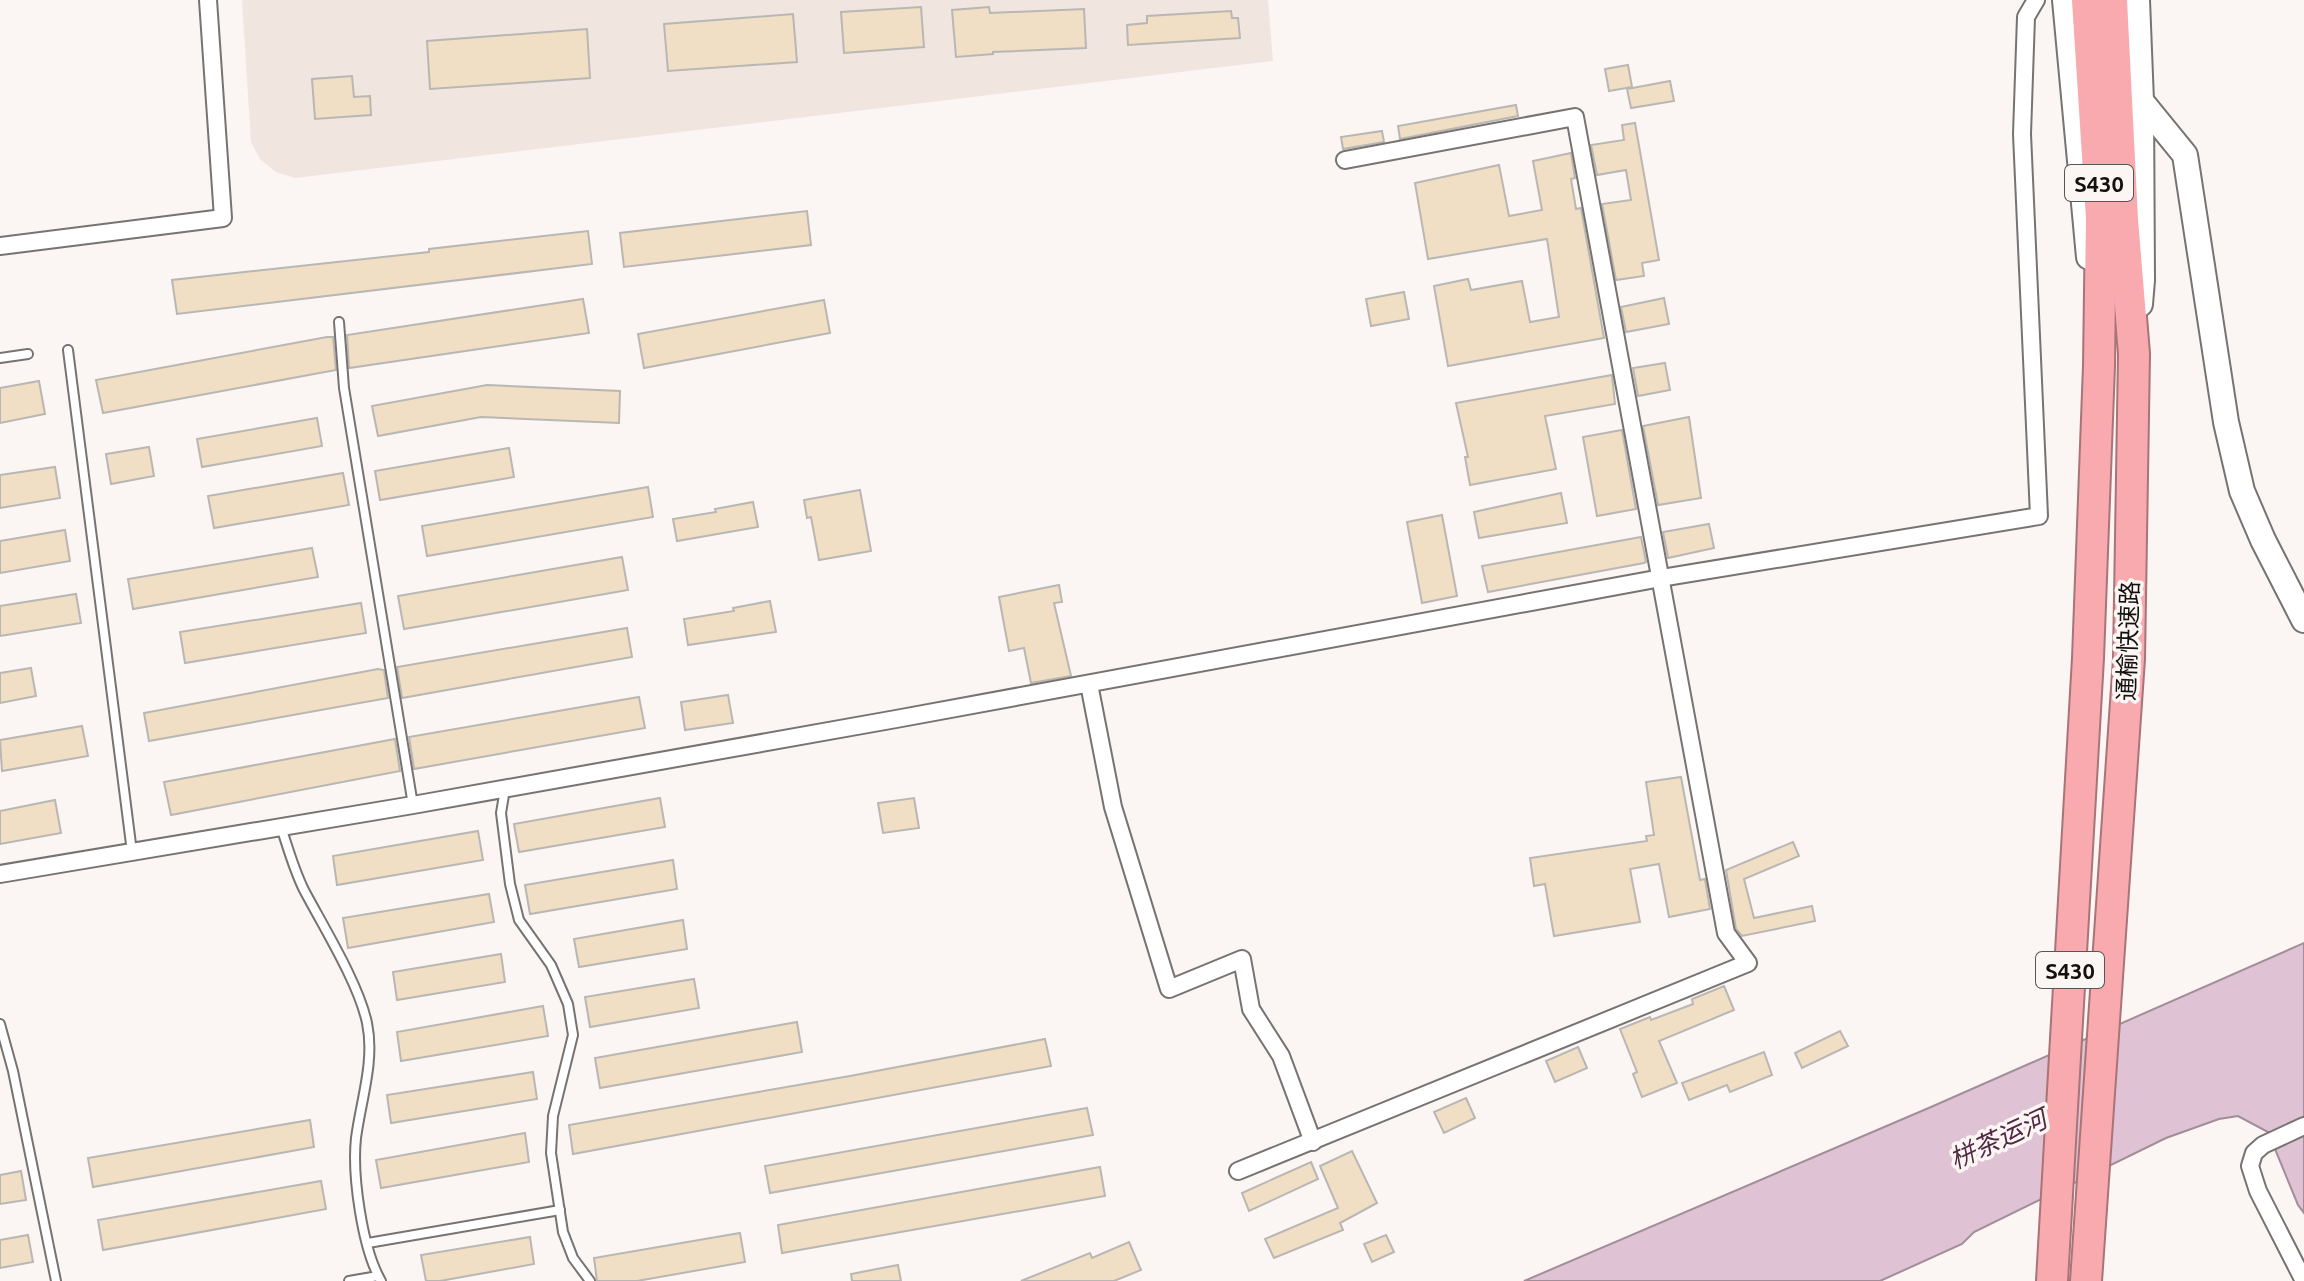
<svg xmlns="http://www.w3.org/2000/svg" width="2304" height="1281" font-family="Ubuntu,'Noto Sans SC',sans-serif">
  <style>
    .built { fill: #f1e5df }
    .water { fill: #dfc2d3; stroke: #a28d98; stroke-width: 2 }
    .building { fill: #f0dfc4; stroke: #b9b7b3; stroke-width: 2 }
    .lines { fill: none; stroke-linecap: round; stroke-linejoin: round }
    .lane-casing { stroke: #777371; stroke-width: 12 }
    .street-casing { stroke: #777371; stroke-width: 20 }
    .secondary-casing { stroke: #777371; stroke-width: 28 }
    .highway-casing { stroke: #a87477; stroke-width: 34 }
    .lane { stroke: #fff; stroke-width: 8 }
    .street { stroke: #fff; stroke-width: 16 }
    .secondary { stroke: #fff; stroke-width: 24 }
    .highway { stroke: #f8aaaf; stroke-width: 30 }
    .labels { text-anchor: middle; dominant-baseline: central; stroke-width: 7; stroke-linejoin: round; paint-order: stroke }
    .shield { fill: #fbf5f3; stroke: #595554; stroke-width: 2 }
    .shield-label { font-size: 22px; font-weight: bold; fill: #131110 }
    .street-label { font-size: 24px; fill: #131110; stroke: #fbf5f3 }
    .water-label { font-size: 26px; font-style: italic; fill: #512943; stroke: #fbf5f3 }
  </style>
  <rect width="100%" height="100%" fill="#fbf5f3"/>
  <polygon class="built" points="242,0 1268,0 1273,61 295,178 276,172 260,159 251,142"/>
  <polygon class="water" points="2304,943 2304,1213 2298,1205 2268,1132 2238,1116 2219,1119 2166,1138 1974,1232 1962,1244 1880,1281 1524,1281 1931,1107"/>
  <g class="building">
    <polygon points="921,7 924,47 844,53 841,12"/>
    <polygon points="989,7 990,13 1084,9 1086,48 993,52 993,54 956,57 952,10"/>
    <polygon points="1231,11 1232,18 1238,18 1240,38 1128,45 1127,25 1147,23 1147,16"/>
    <polygon points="793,14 797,62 668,71 664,24"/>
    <polygon points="587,29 590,78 430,89 427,41"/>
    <polygon points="1628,65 1632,87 1609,91 1605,69"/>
    <polygon points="352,76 354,97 370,96 371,115 315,119 312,79"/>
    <polygon points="1670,81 1674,101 1631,108 1627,89"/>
    <polygon points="1516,105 1518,116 1400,139 1398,126"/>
    <polygon points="1635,123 1659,260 1642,263 1644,276 1616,280 1602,204 1631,200 1626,170 1597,175 1591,145 1624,140 1622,125"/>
    <polygon points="1382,131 1384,142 1343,149 1341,137"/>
    <polygon points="1571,153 1575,178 1571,179 1576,209 1581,208 1604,338 1448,366 1434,286 1468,279 1471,290 1522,281 1530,322 1559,317 1547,239 1428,259 1415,183 1499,165 1509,216 1542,210 1533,161"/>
    <polygon points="807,211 811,245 624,267 620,233"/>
    <polygon points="588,231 592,264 177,314 172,280 429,252 429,249"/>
    <polygon points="1404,292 1409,319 1371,326 1366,299"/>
    <polygon points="1664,298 1669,324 1626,332 1621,307"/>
    <polygon points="583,299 589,333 349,368 347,335"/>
    <polygon points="824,300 830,333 644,368 638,334"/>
    <polygon points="327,337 333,337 336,370 103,413 96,380"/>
    <polygon points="1665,363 1670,390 1638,396 1633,368"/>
    <polygon points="1612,375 1615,404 1545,416 1556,469 1470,485 1465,457 1468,457 1456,403"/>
    <polygon points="39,381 45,414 0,423 0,388"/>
    <polygon points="487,385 620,391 619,423 481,417 378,436 372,406"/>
    <polygon points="1689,417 1701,498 1658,505 1643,426"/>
    <polygon points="317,418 322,446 202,467 197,439"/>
    <polygon points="1622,430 1636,509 1597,516 1583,437"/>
    <polygon points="149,447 154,476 111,484 106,454"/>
    <polygon points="509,448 514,477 380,500 375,471"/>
    <polygon points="55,467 60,498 0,508 0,475"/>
    <polygon points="343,473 349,505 214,528 208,496"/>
    <polygon points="648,487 653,517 427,556 422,526"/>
    <polygon points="860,490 871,551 819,560 811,517 807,518 804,500"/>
    <polygon points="1561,493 1567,523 1479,538 1474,512"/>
    <polygon points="753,502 758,527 677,541 673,519 716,512 715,509"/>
    <polygon points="1442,515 1457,596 1422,603 1407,522"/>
    <polygon points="1709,524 1714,548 1668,558 1663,532"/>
    <polygon points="65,530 70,561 0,573 0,541"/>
    <polygon points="1641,537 1646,562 1644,563 1488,592 1482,566"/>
    <polygon points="312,548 318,577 133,609 128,579"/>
    <polygon points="622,557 628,590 404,629 398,596"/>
    <polygon points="1059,585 1062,602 1054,603 1071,676 1031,683 1024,648 1009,651 999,597"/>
    <polygon points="76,594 81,623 0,636 0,606"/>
    <polygon points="770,601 776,632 688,645 684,619 734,611 733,608"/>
    <polygon points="361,603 366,633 185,663 180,632"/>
    <polygon points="627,628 632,657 402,698 397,667"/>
    <polygon points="31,668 36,696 0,703 0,673"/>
    <polygon points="378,669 384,670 388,698 149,741 144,713"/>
    <polygon points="728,695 733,723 685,730 681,702"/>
    <polygon points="639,697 645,728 414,769 409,737"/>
    <polygon points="82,726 88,756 2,771 0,740"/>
    <polygon points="395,739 400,771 171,815 164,782"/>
    <polygon points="1681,777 1700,880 1705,879 1710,909 1669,917 1659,864 1630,869 1640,922 1554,936 1545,884 1534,886 1530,858 1647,841 1646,836 1654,835 1646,782"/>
    <polygon points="660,798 665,827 519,852 514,824"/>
    <polygon points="914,798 919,828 883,833 878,803"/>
    <polygon points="55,800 61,833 0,844 0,811"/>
    <polygon points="478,831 483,860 337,885 333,856"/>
    <polygon points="1793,842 1799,856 1744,879 1754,918 1812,906 1815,921 1742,936 1736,929 1726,870"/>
    <polygon points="673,860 677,889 530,914 525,885"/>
    <polygon points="489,894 494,922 348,948 343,918"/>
    <polygon points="683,920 687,949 579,967 574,939"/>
    <polygon points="501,954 505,982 397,1000 393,972"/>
    <polygon points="694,979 699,1008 590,1027 585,997"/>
    <polygon points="1724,986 1734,1010 1659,1041 1677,1083 1642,1097 1633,1074 1637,1072 1620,1029 1650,1017 1651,1020 1693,1004 1692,999"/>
    <polygon points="543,1006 548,1036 401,1061 397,1032"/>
    <polygon points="797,1022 802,1052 600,1088 595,1058"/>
    <polygon points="1840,1031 1848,1046 1802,1068 1795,1053"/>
    <polygon points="1045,1039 1051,1066 573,1154 569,1125 850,1076"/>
    <polygon points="1578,1047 1587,1068 1555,1082 1546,1061"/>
    <polygon points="1764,1052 1772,1075 1730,1092 1727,1085 1689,1100 1682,1083"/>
    <polygon points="533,1072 537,1099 391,1123 387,1095"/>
    <polygon points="1466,1098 1475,1118 1444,1133 1434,1112"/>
    <polygon points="1087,1108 1093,1135 770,1193 765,1166"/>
    <polygon points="310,1120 314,1147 93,1187 88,1158"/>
    <polygon points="525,1133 529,1162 381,1188 376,1160"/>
    <polygon points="1352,1151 1377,1203 1340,1223 1343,1230 1274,1258 1265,1239 1338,1208 1320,1166"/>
    <polygon points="1311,1162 1318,1179 1249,1211 1242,1193"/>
    <polygon points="1100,1167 1105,1196 782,1253 778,1225"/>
    <polygon points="21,1171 26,1200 0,1204 0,1175"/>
    <polygon points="321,1181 326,1209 103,1250 98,1220"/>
    <polygon points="740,1233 745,1262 637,1281 597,1281 594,1258"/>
    <polygon points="28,1235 33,1262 0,1268 0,1240"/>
    <polygon points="1386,1235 1394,1252 1372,1262 1364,1244"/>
    <polygon points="530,1237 534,1264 440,1281 426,1281 421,1255"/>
    <polygon points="1129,1242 1141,1270 1114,1281 1021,1281 1090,1253 1092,1258"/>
    <polygon points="898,1265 901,1281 852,1281 851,1274"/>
  </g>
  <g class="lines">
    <g class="lane-casing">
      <g id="lane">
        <polyline points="339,322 344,388 413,805"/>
        <polyline points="68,350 132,852"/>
        <polyline points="0,358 28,354"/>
        <polyline points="505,789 501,813 510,884 519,920 551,965 568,1004 573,1035 553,1116 551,1153 563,1232 573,1258 590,1281"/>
        <path d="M281,827c7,21 13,43 23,63 19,36 55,94 63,133 8,38 -6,77 -11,115 -4,37 6,110 25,143"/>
        <polyline points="0,1024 13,1071 56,1281"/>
        <polyline points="368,1243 560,1210"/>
        <polyline points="349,1281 378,1276"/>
      </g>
    </g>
    <g class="street-casing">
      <g id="street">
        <polyline points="0,246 223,218 208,0"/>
        <polyline points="1089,684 1113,807 1169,989 1242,959 1251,1009 1281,1056 1313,1142"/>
        <polyline points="0,874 413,805 896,719 1661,578 2039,516 2022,134 2026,17 2036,0"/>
        <polyline points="1238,1171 1748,963 1726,933 1575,117 1345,160"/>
        <polyline points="2304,1281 2258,1191 2250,1166 2254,1153 2263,1145 2304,1126"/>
      </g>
    </g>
    <g class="secondary-casing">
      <g id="secondary">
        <polyline points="2065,0 2089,257"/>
        <polyline points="2137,0 2141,101 2142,280 2140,304"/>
        <polyline points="2141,101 2185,155 2226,422 2242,491 2263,540 2304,620"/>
      </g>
    </g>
    <g class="highway-casing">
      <g id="highway">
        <polyline points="2052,1281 2088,658 2099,366 2101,218 2087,0"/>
        <polyline points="2086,1281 2129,659 2134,354 2123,220 2112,0"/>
      </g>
    </g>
    <use href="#lane" class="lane"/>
    <use href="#street" class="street"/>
    <use href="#secondary" class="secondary"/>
    <use href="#highway" class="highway"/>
  </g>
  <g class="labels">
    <g class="shield">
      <rect x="2065" y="165" width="68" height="36" rx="6"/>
      <rect x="2036" y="952" width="68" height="36" rx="6"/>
    </g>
    <g class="shield-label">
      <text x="2099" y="183">S430</text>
      <text x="2070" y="970">S430</text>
    </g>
    <g class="street-label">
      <text transform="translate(2128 641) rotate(-88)">通榆快速路</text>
    </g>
    <g class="water-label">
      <text transform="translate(1998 1139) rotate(-25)">栟茶运河</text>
    </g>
  </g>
</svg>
